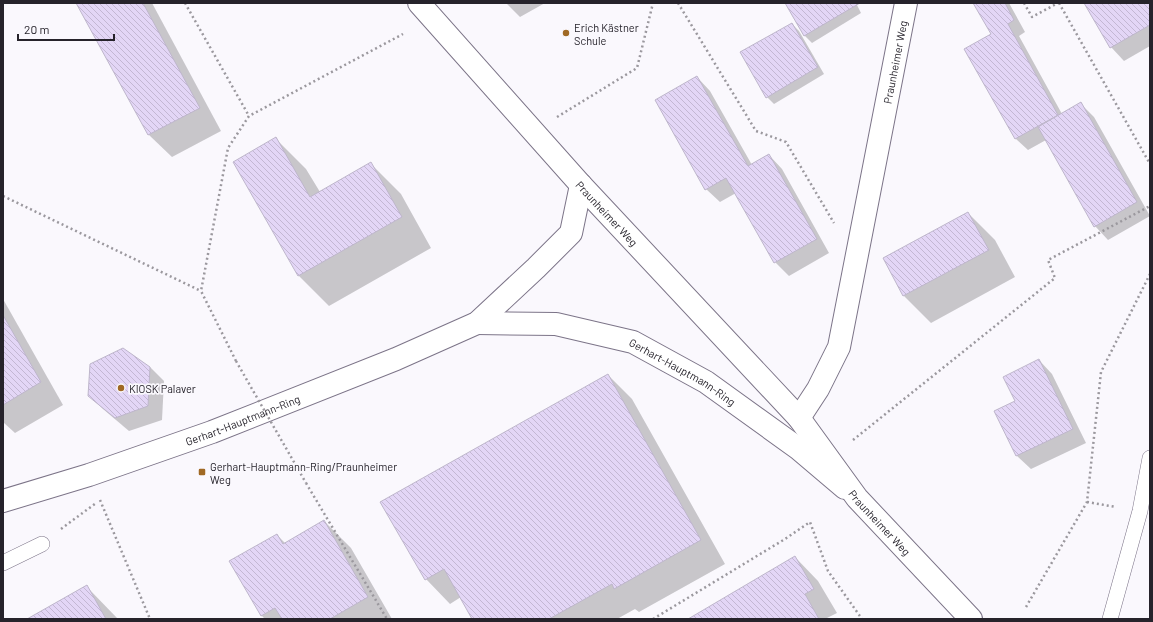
<svg xmlns="http://www.w3.org/2000/svg" width="1153" height="622" font-family="Barlow,sans-serif">
  <style>
    .shadow { fill: #0003 }
    .building { fill: url(#building-back-hatch); stroke: #beb6cb }
    .lines { fill: none; stroke-linecap: round; stroke-linejoin: round }
    .lane-casing { stroke: #7c7488; stroke-width: 16 }
    .street-casing { stroke: #7c7488; stroke-width: 24 }
    .secondary-casing { stroke: #7c7488; stroke-width: 24 }
    .path { stroke: #9b989e; stroke-width: 2.5; stroke-dasharray: 2 3; stroke-linecap: butt }
    .lane { stroke: #fff; stroke-width: 15 }
    .street { stroke: #fff; stroke-width: 22 }
    .secondary { stroke: #fff; stroke-width: 22 }
    .path-bridge { stroke: #9b989e; stroke-width: 2.5; stroke-dasharray: 2 3; stroke-linecap: butt }
    .poi-dot { fill: #a06924; stroke: #faf8fd; stroke-width: 1.5 }
    .labels { text-anchor: middle; dominant-baseline: central; stroke-width: 3.5; stroke-linejoin: round; paint-order: stroke }
    .poi-label { font-size: 11px; fill: #26232b; stroke: #faf8fd; text-anchor: start }
    .street-label { font-size: 11px; fill: #26232b; stroke: #faf8fd }
  </style>
  <defs>
    <pattern id="building-back-hatch" width="6" height="6" patternUnits="userSpaceOnUse"><rect width="6" height="6" fill="#e3d6f6"/><path d="M-1 5l2 2M0 0l6 6M5-1l2 2" fill="none" stroke="#c3b7d3"/></pattern>
  </defs>
  <rect width="100%" height="100%" fill="#faf8fd"/>
  <g class="shadow">
    <polygon points="77,3 152,3 221,131 172,157 149,135"/>
    <polygon points="506,3 545,3 520,17"/>
    <polygon points="786,3 856,3 861,13 812,43 805,36"/>
    <polygon points="974,3 1009,3 1025,32 1019,36 1062,114 1081,104 1094,117 1150,216 1108,240 1095,226 1046,140 1028,150 1016,139 966,50 992,34"/>
    <polygon points="1128,3 1150,3 1150,46 1124,61 1111,47"/>
    <polygon points="792,24 799,31 824,74 774,104 767,97"/>
    <polygon points="697,77 710,91 752,165 769,155 782,169 829,253 789,276 775,262 736,193 720,202 706,189"/>
    <polygon points="276,139 306,169 320,192 371,164 401,194 431,248 329,306 299,276 235,162"/>
    <polygon points="968,213 995,240 1015,277 931,323 904,296 884,258"/>
    <polygon points="3,299 63,405 15,433 3,422"/>
    <polygon points="1039,360 1052,374 1086,443 1031,469 1017,456 996,411 1016,401"/>
    <polygon points="150,367 164,381 162,420 129,431 103,409 89,395"/>
    <polygon points="608,375 632,399 725,564 639,612 635,609 617,619 473,619 461,597 450,604 426,579"/>
    <polygon points="324,521 351,548 392,619 265,619 262,616 231,562 277,535 285,543"/>
    <polygon points="795,557 818,581 837,613 827,618 828,619 690,619"/>
    <polygon points="86,586 118,619 29,619"/>
  </g>
  <g class="building">
    <polygon points="76,3 143,3 200,108 148,135"/>
    <polygon points="785,3 860,3 804,36"/>
    <polygon points="973,3 1005,3 1014,20 1008,24 1058,115 1015,139 964,49 991,34"/>
    <polygon points="1084,3 1150,3 1150,25 1110,48"/>
    <polygon points="792,23 818,67 766,98 740,52"/>
    <polygon points="697,76 748,166 769,154 817,239 774,263 726,178 705,190 655,100"/>
    <polygon points="1081,102 1137,202 1094,227 1038,127"/>
    <polygon points="276,137 310,197 371,162 402,217 298,276 233,162"/>
    <polygon points="968,212 989,250 903,296 883,258"/>
    <polygon points="3,315 41,382 3,405"/>
    <polygon points="123,348 150,367 148,406 115,418 88,396 90,364"/>
    <polygon points="1039,359 1073,429 1016,456 994,411 1015,401 1003,377"/>
    <polygon points="608,374 701,540 614,589 612,584 549,619 472,619 444,569 425,580 380,502"/>
    <polygon points="324,520 368,597 330,619 282,619 275,608 261,616 229,561 277,534 283,544"/>
    <polygon points="795,556 814,589 805,594 819,619 688,619"/>
    <polygon points="87,585 106,619 27,619"/>
  </g>
  <g class="lines">
    <g class="lane-casing">
      <g id="lane">
        <polyline points="3,563 42,544"/>
        <polyline points="1110,619 1140,511 1150,458"/>
      </g>
    </g>
    <g class="street-casing">
      <g id="street">
        <path id="s1" d="M477,323l79,1 77,18 73,40 93,67 46,39"/>
        <path id="s2" d="M799,418l19,-29 21,-42 67,-344"/>
        <path id="s3" d="M3,501l86,-26 123,-43 184,-73 81,-36 59,-55 35,-35 10,-48"/>
      </g>
    </g>
    <g class="secondary-casing">
      <g id="secondary">
        <path id="s4" d="M419,3l162,182 218,233 58,80 114,121"/>
      </g>
    </g>
    <g class="path">
      <polyline points="185,3 249,116"/>
      <polyline points="678,3 756,131 786,142 834,223"/>
      <polyline points="1024,3 1032,17 1058,3"/>
      <polyline points="1059,3 1150,164"/>
      <polyline points="557,117 637,68 653,3"/>
      <polyline points="3,196 201,291"/>
      <polyline points="236,361 201,291 228,148 249,116 403,34"/>
      <polyline points="853,440 1055,278 1048,260 1150,206"/>
      <polyline points="306,483 387,619"/>
      <polyline points="100,500 150,619"/>
      <polyline points="1087,502 1116,507"/>
      <polyline points="61,529 96,503"/>
      <polyline points="1026,607 1087,502 1101,372 1150,274"/>
      <polyline points="653,619 785,539 810,522 828,571 862,619"/>
    </g>
    <use href="#lane" class="lane"/>
    <use href="#street" class="street"/>
    <use href="#secondary" class="secondary"/>
    <polyline class="path-bridge" points="236,361 306,483"/>
  </g>
  <g class="poi-dot">
    <circle cx="566" cy="33" r="4"/>
    <circle cx="121" cy="388" r="4"/>
    <rect x="198" y="468" width="8" height="8" rx="2"/>
  </g>
  <g class="labels">
    <g class="poi-label">
      <text x="574" y="27">Erich Kästner<tspan x="574" dy="13">Schule</tspan></text>
      <text x="129" y="388">KIOSK Palaver</text>
      <text x="210" y="466">Gerhart-Hauptmann-Ring/Praunheimer<tspan x="210" dy="13">Weg</tspan></text>
    </g>
    <g class="street-label">
      <text stroke="none"><textPath href="#s2" startOffset="372">Praunheimer Weg</textPath></text>
      <text stroke="none"><textPath href="#s4" startOffset="282">Praunheimer Weg</textPath></text>
      <text stroke="none"><textPath href="#s1" startOffset="216">Gerhart-Hauptmann-Ring</textPath></text>
      <text stroke="none"><textPath href="#s3" startOffset="253">Gerhart-Hauptmann-Ring</textPath></text>
      <text stroke="none"><textPath href="#s4" startOffset="695">Praunheimer Weg</textPath></text>
    </g>
  </g>
  <rect width="1153" height="622" fill="none" stroke="#26232b" stroke-width="8"/>
  <path d="M18 34v6h96v-6" fill="none" stroke="#26232b" stroke-width="2"/>
  <text x="24" y="34" font-size="12" fill="#26232b" stroke="#faf8fd" stroke-width="3" paint-order="stroke">20 m</text>
</svg>
